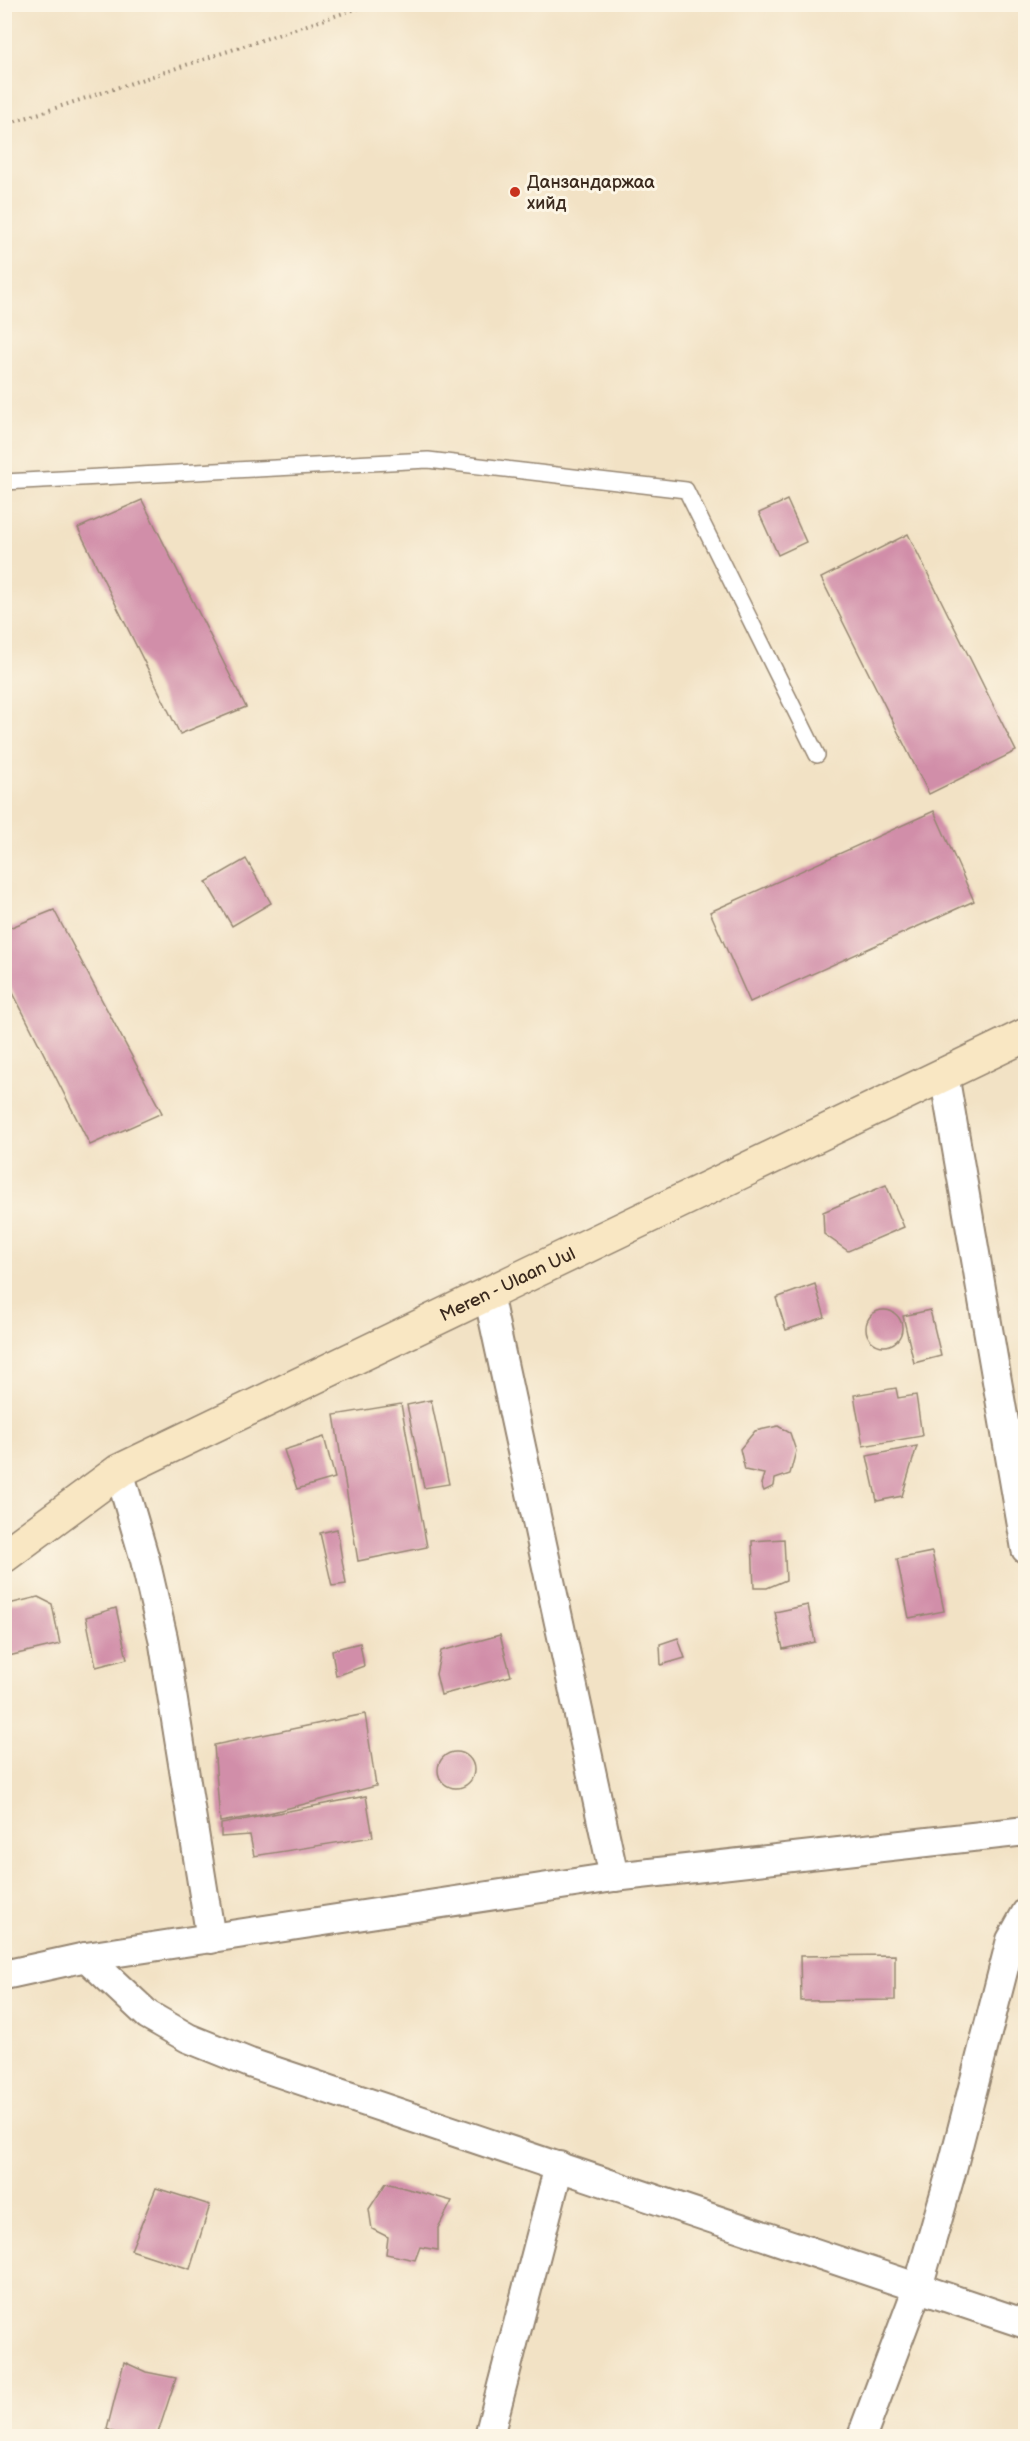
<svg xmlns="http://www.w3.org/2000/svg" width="1030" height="2441" font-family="'Balsamiq Sans',sans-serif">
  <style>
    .building { fill: #d18ea9 }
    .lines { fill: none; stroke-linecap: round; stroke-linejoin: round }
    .lane-casing { stroke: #968672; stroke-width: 18 }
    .street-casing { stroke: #968672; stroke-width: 32 }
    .secondary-casing { stroke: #968672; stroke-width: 36 }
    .path { stroke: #968672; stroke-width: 4; stroke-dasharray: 1.5 4.5; stroke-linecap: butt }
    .lane { stroke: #fff; stroke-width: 15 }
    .street { stroke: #fff; stroke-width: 28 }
    .secondary { stroke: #f9e7c3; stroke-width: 33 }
    .poi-dot { fill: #c8321e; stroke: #fcf5e5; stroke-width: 2 }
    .labels { text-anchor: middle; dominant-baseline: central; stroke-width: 6; stroke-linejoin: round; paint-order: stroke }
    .poi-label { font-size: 18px; fill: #3b2a1e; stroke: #fcf5e5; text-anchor: start }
    .street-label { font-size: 18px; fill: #3b2a1e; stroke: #fcf5e5 }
  </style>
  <rect width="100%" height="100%" fill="#fcf5e5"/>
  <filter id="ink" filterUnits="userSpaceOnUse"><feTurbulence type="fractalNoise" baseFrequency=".0167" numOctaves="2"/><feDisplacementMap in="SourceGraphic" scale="12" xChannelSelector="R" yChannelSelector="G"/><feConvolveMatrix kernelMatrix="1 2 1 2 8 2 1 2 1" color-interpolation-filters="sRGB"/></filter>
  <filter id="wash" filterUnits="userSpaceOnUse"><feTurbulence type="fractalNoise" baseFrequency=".008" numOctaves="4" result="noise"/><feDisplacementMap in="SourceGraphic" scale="24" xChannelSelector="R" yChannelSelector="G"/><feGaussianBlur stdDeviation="1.35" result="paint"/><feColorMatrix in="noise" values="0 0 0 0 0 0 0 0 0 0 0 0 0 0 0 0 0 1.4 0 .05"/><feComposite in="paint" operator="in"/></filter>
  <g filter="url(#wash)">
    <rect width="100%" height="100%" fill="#f2e2c5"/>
    <g id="blocks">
      <g class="building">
        <polygon points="142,500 246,707 180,734 78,528"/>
        <polygon points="787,500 806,542 778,555 759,513"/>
        <polygon points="908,534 1016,751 929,794 821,578"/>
        <polygon points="934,811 974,901 750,1002 710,912"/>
        <polygon points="246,859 271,903 232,926 206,882"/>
        <polygon points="54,910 162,1113 90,1145 4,975 4,930"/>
        <polygon points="886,1185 904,1227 848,1251 824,1234 823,1212"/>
        <polygon points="815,1284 825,1317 786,1330 776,1298"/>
        <polygon points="930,1310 941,1356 914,1363 903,1316"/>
        <circle cx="884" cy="1328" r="18"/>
        <polygon points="896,1388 898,1398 916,1395 922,1436 863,1446 854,1395"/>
        <polygon points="431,1400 449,1484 424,1488 407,1405"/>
        <polygon points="401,1404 427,1547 358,1561 334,1415"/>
        <polygon points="778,1426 790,1433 796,1451 790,1474 775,1479 774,1486 764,1491 761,1484 764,1474 745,1470 740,1449 755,1431"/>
        <polygon points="324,1437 335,1478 297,1489 284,1450"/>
        <polygon points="917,1446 902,1496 877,1501 867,1456"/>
        <polygon points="337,1529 346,1584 332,1586 320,1533"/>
        <polygon points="784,1539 786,1580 767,1588 754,1588 752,1541"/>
        <polygon points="932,1552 944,1611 909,1618 897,1559"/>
        <polygon points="38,1597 52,1604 60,1644 4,1657 4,1605"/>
        <polygon points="808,1605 815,1642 783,1649 775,1612"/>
        <polygon points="116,1608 127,1659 96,1667 86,1617"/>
        <polygon points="500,1635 511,1676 441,1695 436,1674 441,1651"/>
        <polygon points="678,1638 685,1658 661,1665 660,1644"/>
        <polygon points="360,1643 364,1666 336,1676 332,1650"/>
        <polygon points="365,1714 376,1786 261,1815 220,1822 214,1745"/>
        <circle cx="456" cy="1770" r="18"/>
        <polygon points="366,1796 373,1837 254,1856 250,1835 221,1837 221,1824"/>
        <polygon points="895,1955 895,2000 801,2001 800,1956"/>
        <polygon points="386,2183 452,2201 438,2228 438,2250 420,2247 415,2260 386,2254 388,2237 372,2229 369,2209"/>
        <polygon points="156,2188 210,2205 190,2269 131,2250"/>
        <polygon points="124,2362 146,2372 176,2378 157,2436 121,2436 107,2429"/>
      </g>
    </g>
  </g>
  <g filter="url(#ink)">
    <use href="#blocks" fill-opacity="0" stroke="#968672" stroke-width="1.5"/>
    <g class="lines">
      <g class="lane-casing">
        <polyline id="lane" points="4,482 428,460 686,490 817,755"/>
      </g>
      <g class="street-casing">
        <g id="street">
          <polyline points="944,1074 1026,1549"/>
          <polyline points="488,1294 614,1877"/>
          <polyline points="119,1471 145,1560 163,1638 211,1939"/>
          <polyline points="86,1957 148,2015 188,2038 250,2063 1026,2324"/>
          <polyline points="4,1975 86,1957 614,1877 1026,1831"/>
          <polyline points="489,2436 559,2166"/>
          <polyline points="862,2436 918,2287 952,2169 1011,1940 1026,1913"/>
        </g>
      </g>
      <g class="secondary-casing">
        <g id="secondary">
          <path id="s1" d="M4,1556l115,-85 907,-436"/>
        </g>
      </g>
      <polyline class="path" points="4,125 371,4"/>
      <use href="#lane" class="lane"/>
      <use href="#street" class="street"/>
      <use href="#secondary" class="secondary"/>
    </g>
  </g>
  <circle class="poi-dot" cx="515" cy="192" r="6"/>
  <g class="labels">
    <g class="poi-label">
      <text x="527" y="182">Данзандаржаа<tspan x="527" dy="21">хийд</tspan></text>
    </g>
    <g class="street-label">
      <text stroke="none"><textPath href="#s1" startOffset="574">Meren - Ulaan Uul</textPath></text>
    </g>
  </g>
  <rect width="1030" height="2441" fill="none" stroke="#fcf5e5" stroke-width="24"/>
</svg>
